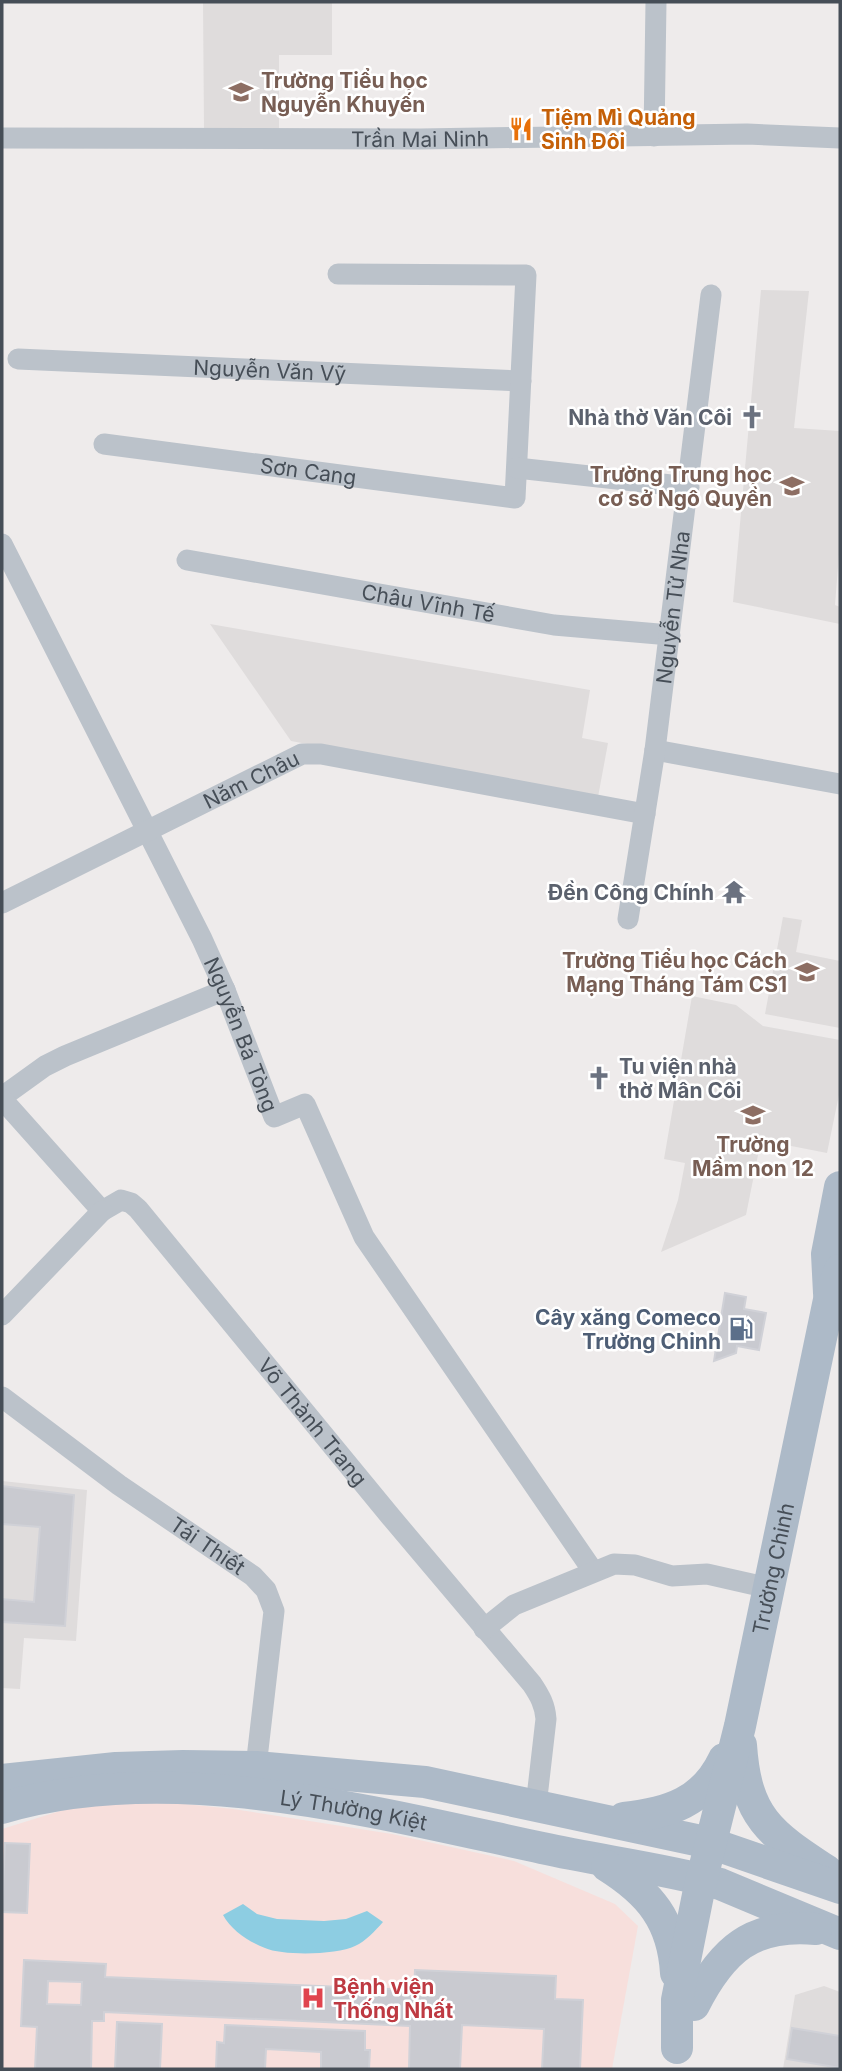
<svg xmlns="http://www.w3.org/2000/svg" width="842" height="2071" font-family="Inter,sans-serif">
  <style>
    .education { fill: #dfdcdc }
    .medical { fill: #f7dfdc }
    .water { fill: #8dcde2 }
    .building { fill: #c9cad0; stroke: #d0d1d7; stroke-width: 2; fill-rule: evenodd }
    .lines { fill: none; stroke-linecap: round; stroke-linejoin: round }
    .minor { stroke: #bbc2ca; stroke-width: 21 }
    .primary { stroke: #adbac8; stroke-width: 32 }
    .labels { text-anchor: middle; dominant-baseline: central; stroke-width: 5; stroke-linejoin: round; paint-order: stroke }
    .education-label { font-size: 21px; font-weight: bold; fill: #785e54; stroke: #fff; text-anchor: end }
    .food-label { font-size: 21px; font-weight: bold; fill: #c56008; stroke: #fff; text-anchor: start }
    .street-label { font-size: 21px; fill: #464e57; stroke: #fff }
    .worship-label { font-size: 21px; font-weight: bold; fill: #5b616d; stroke: #fff; text-anchor: end }
    .service-label { font-size: 21px; font-weight: bold; fill: #4e5e75; stroke: #fff; text-anchor: end }
    .health-label { font-size: 21px; font-weight: bold; fill: #be3a42; stroke: #fff; text-anchor: start }
  </style>
  <rect width="100%" height="100%" fill="#eeebeb"/>
  <g class="education">
    <polygon points="203,2 332,2 332,55 279,55 279,129 204,129"/>
    <polygon points="761,290 809,291 794,428 840,431 840,541 835,605 840,607 840,624 733,602"/>
    <polygon points="210,624 590,690 582,738 608,743 598,797 291,741"/>
    <polygon points="783,917 802,920 796,952 840,961 840,1028 765,1014"/>
    <polygon points="692,996 736,1005 763,1026 840,1040 840,1090 827,1153 761,1140 746,1215 661,1252 678,1200 685,1163 664,1159"/>
    <polygon points="2,1481 87,1490 76,1641 24,1638 20,1689 2,1688"/>
    <polygon points="824,1986 840,1992 840,2069 783,2069 795,1995"/>
  </g>
  <polygon class="medical" points="147,1800 233,1809 392,1834 514,1861 615,1904 638,1926 612,2069 2,2069 2,1829 89,1802"/>
  <path class="water" d="M243,1904l14,10 20,5 47,2 22,-2 21,-8 16,11c-8,9 -17,19 -28,24 -18,9 -72,10 -90,2 -16,-6 -34,-18 -42,-33z"/>
  <g class="building">
    <polygon points="725,1293 746,1297 744,1309 766,1313 759,1350 737,1346 736,1353 714,1361"/>
    <polygon points="2,1486 74,1495 65,1626 2,1622 2,1599 34,1602 40,1527 2,1524"/>
    <polygon points="5,1843 30,1844 27,1913 2,1912"/>
    <path d="M24,1960l82,4 -1,13 309,13 1,-20 141,6 -1,23 28,1 -3,69h-38l2,-40 -82,-4 -2,44h-51l1,-43 -306,-14v9h-12l-1,48h-56l2,-42 -16,-1zM48,1981l34,1 -1,23 -34,-1z"/>
    <polygon points="117,2022 162,2024 160,2069 115,2069"/>
    <polygon points="225,2025 365,2031 365,2050 370,2050 369,2069 321,2069 321,2052 266,2049 265,2069 216,2069 217,2042 224,2043"/>
    <polygon points="792,2028 840,2036 840,2068 787,2059"/>
  </g>
  <g class="lines">
    <g class="minor">
      <polyline points="654,136 656,2"/>
      <path id="s1" d="M2,138l418,1 327,-5 93,4"/>
      <path id="s2" d="M18,359l503,22"/>
      <path id="s3" d="M104,444l411,54 11,-223 -188,-1"/>
      <polyline points="517,468 689,487"/>
      <path id="s4" d="M2,544l200,395 23,51 49,127 31,-13 59,133 229,334"/>
      <path id="s5" d="M187,560l367,65 116,10"/>
      <polyline points="655,750 840,784"/>
      <path id="s6" d="M2,903l300,-149h19l324,60"/>
      <path id="s7" d="M628,919l27,-169 56,-455"/>
      <polyline points="2,1097 45,1066 65,1056 225,990"/>
      <path id="s8" d="M2,1099l100,112 19,-11 10,3 7,6 253,308 141,167c8,12 13,21 14,35l-10,87"/>
      <polyline points="2,1315 102,1211"/>
      <path id="s9" d="M2,1397l117,88 134,91 13,14 8,21 -18,156"/>
      <polyline points="484,1629 514,1605 614,1564 635,1565 672,1576 707,1574 769,1588"/>
    </g>
    <g class="primary">
      <polyline points="829,1293 827,1254 840,1187"/>
      <path d="M741,1745c5,72 28,88 86,126"/>
      <polyline points="2,1780 116,1768 183,1766 256,1767 425,1782 710,1843 840,1888"/>
      <path id="s10" d="M2,1808c169,-50 372,4 540,40 59,13 120,20 178,36l120,50"/>
      <path d="M624,1818c45,-5 80,-16 100,-59"/>
      <path d="M607,1866c43,27 66,55 69,107"/>
      <path d="M694,2005c28,-55 58,-82 122,-76"/>
      <path id="s11" d="M677,2048v-48l22,-110 41,-164 90,-431 10,-25"/>
    </g>
  </g>
  <defs>
    <g id="school-bare" transform="scale(1.89)"><path d="M0-5L7-2L0 1L-7-2ZM-4 1L0 2.5L4 1V4Q0 6-4 4Z" fill="#8d6e63" stroke="#fff" stroke-width="2.5" paint-order="stroke"/></g>
    <g id="restaurant-bare" transform="scale(1.89)"><path d="M-5-6h1v4h1v-4h1v4h1v-4h1v5L-1.5 .5V6h-2V.5L-5-1ZM5-6V6H3V1.5H1.5Q1.5-4 5-6Z" fill="#e8710a" stroke="#fff" stroke-width="2.5" paint-order="stroke"/></g>
    <g id="church-bare" transform="scale(1.89)"><path d="M-1.2-6h2.4v3.5h3.3v2.4h-3.3V6h-2.4V-.1h-3.3v-2.4h3.3Z" fill="#6b7280" stroke="#fff" stroke-width="2.5" paint-order="stroke"/></g>
    <g id="temple-bare" transform="scale(1.89)"><path d="M0-6L5-2H3V0L6.5 2.5H4V6H1.5V3h-3V6H-4V2.5H-6.5L-3 0V-2H-5Z" fill="#6b7280" stroke="#fff" stroke-width="2.5" paint-order="stroke"/></g>
    <g id="fuel-bare" transform="scale(1.89)"><path d="M-5.5-6h7V0h2V4h1.3V-2.5L3-4.5l.8-.8L6-3V5H2.5V1h-1V6h-7ZM-4.2-4.7v3.2H.2V-4.7Z" fill="#5c6f8a" stroke="#fff" stroke-width="2.5" paint-order="stroke"/></g>
    <g id="hospital-bare" transform="scale(1.89)"><path d="M-5-5h3v3.5h4V-5h3V5h-3V1.5h-4V5h-3Z" fill="#e0444e" stroke="#fff" stroke-width="2.5" paint-order="stroke"/></g>
  </defs>
  <g fill-rule="evenodd">
    <use href="#school-bare" x="241" y="92"/>
    <use href="#restaurant-bare" x="521" y="129"/>
    <use href="#church-bare" x="752" y="417"/>
    <use href="#school-bare" x="792" y="486"/>
    <use href="#temple-bare" x="734" y="892"/>
    <use href="#school-bare" x="807" y="972"/>
    <use href="#church-bare" x="599" y="1078"/>
    <use href="#school-bare" x="753" y="1115"/>
    <use href="#fuel-bare" x="741" y="1329"/>
    <use href="#hospital-bare" x="313" y="1998"/>
  </g>
  <g class="labels">
    <g class="education-label">
      <text x="261" y="80" text-anchor="start">Trường Tiểu học<tspan x="261" dy="24">Nguyễn Khuyến</tspan></text>
      <text x="772" y="474">Trường Trung học<tspan x="772" dy="24">cơ sở Ngô Quyền</tspan></text>
      <text x="787" y="960">Trường Tiểu học Cách<tspan x="787" dy="24">Mạng Tháng Tám CS1</tspan></text>
      <text x="753" y="1144" text-anchor="middle">Trường<tspan x="753" dy="24">Mầm non 12</tspan></text>
    </g>
    <g class="food-label">
      <text x="541" y="117">Tiệm Mì Quảng<tspan x="541" dy="24">Sinh Đôi</tspan></text>
    </g>
    <g class="street-label">
      <text stroke="none"><textPath href="#s1" startOffset="418">Trần Mai Ninh</textPath></text>
      <text stroke="none"><textPath href="#s2" startOffset="252">Nguyễn Văn Vỹ</textPath></text>
      <text stroke="none"><textPath href="#s3" startOffset="206">Sơn Cang</textPath></text>
      <text stroke="none"><textPath href="#s5" startOffset="245">Châu Vĩnh Tế</textPath></text>
      <text stroke="none"><textPath href="#s7" startOffset="315">Nguyễn Tử Nha</textPath></text>
      <text stroke="none"><textPath href="#s6" startOffset="278">Năm Châu</textPath></text>
      <text stroke="none"><textPath href="#s4" startOffset="546">Nguyễn Bá Tòng</textPath></text>
      <text stroke="none"><textPath href="#s8" startOffset="467">Võ Thành Trang</textPath></text>
      <text stroke="none"><textPath href="#s9" startOffset="254">Tái Thiết</textPath></text>
      <text stroke="none"><textPath href="#s11" startOffset="490">Trường Chinh</textPath></text>
      <text stroke="none"><textPath href="#s10" startOffset="355">Lý Thường Kiệt</textPath></text>
    </g>
    <g class="worship-label">
      <text x="732" y="417">Nhà thờ Văn Côi</text>
      <text x="714" y="892">Đền Công Chính</text>
      <text x="619" y="1066" text-anchor="start">Tu viện nhà<tspan x="619" dy="24">thờ Mân Côi</tspan></text>
    </g>
    <g class="service-label">
      <text x="721" y="1317">Cây xăng Comeco<tspan x="721" dy="24">Trường Chinh</tspan></text>
    </g>
    <g class="health-label">
      <text x="333" y="1986">Bệnh viện<tspan x="333" dy="24">Thống Nhất</tspan></text>
    </g>
  </g>
  <rect width="842" height="2071" fill="none" stroke="#464e57" stroke-width="7"/>
</svg>
